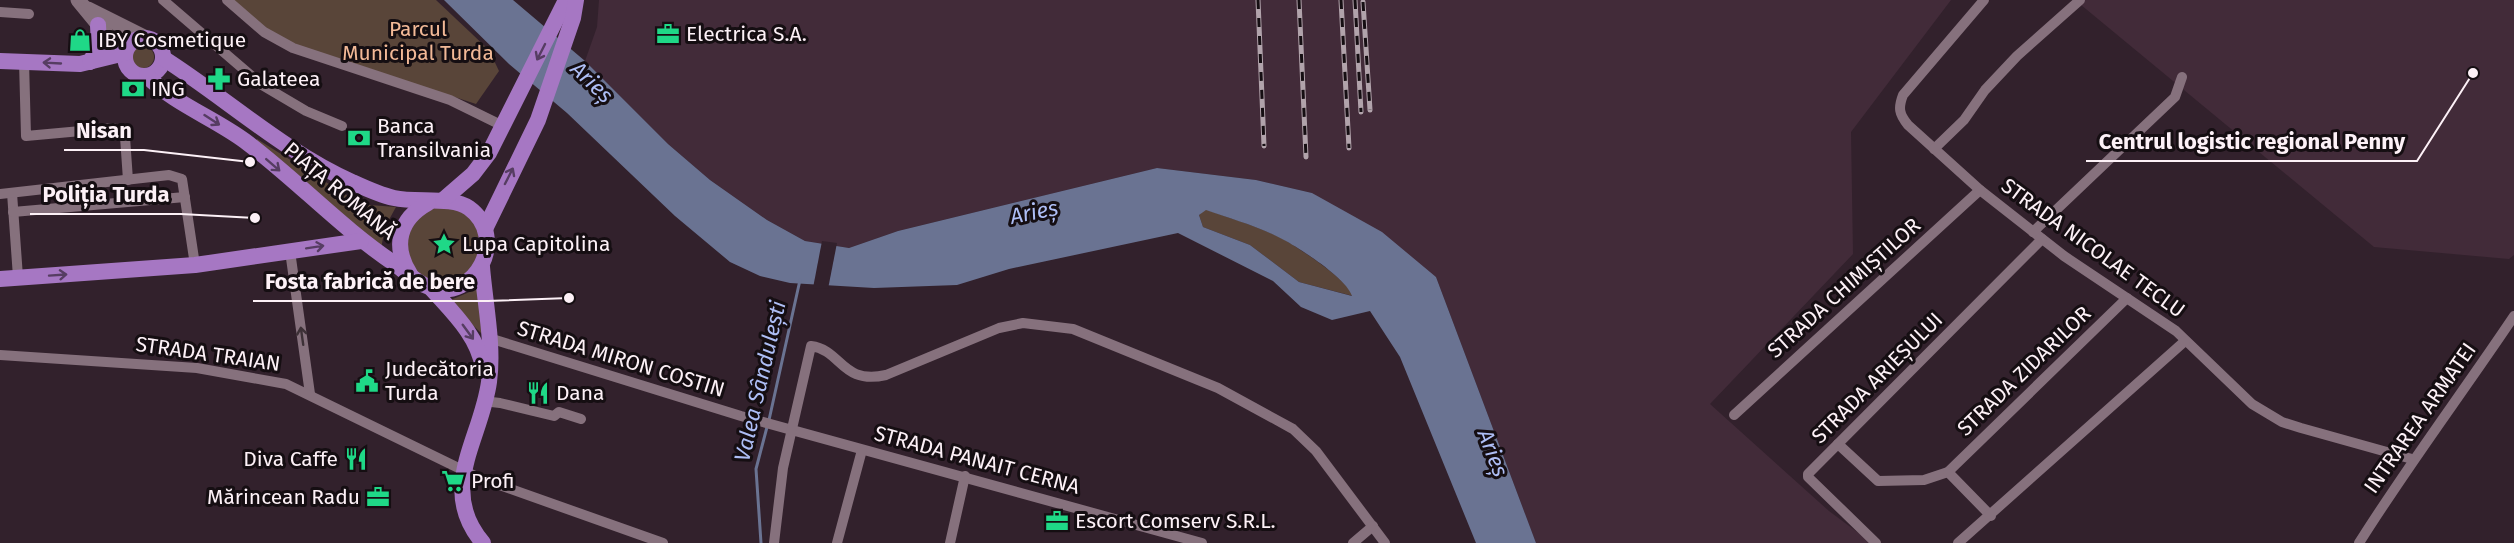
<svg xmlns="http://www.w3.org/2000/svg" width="2514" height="543" font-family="'Fira Sans',sans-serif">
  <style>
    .built { fill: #422b39 }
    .green { fill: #594539 }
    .water { fill: #6a7392; fill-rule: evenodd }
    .pier { fill: #32212c }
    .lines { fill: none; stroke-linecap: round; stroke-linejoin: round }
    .stream { stroke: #6a7392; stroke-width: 3 }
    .street { stroke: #86717d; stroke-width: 10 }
    .secondary { stroke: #86717d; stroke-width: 15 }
    .primary { stroke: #a677c3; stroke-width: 16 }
    .rail-casing { stroke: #b1a3ab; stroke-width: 5 }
    .rail { stroke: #150e12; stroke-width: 3; stroke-dasharray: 9; stroke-linecap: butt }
    .oneway { stroke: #563d62 }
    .oneway2 { stroke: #3d3137 }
    .labels { text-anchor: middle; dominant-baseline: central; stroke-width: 6; stroke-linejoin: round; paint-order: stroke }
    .park-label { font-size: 21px; fill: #f2b997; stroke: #150e12 }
    .poi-label { font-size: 21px; fill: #fdf1f7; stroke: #150e12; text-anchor: start }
    .street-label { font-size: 21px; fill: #fdf1f7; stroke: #150e12 }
    .water-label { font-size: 22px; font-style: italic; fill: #aebef5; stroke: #150e12 }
    .leader { fill: none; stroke: #fdf1f7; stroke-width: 2 }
    .callout-dot { fill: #fdf1f7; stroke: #150e12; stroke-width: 2 }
    .callout-label { font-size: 22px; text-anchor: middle; font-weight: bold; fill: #fdf1f7; stroke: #150e12; stroke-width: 6; stroke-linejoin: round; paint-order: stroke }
  </style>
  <rect width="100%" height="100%" fill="#32212c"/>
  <g class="built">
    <polygon points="599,0 1951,0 1851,132 1853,254 1710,404 1829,511 1872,543 1536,543 1436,277 1312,193 1256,180 1157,168 898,231 849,248 805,241 767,220 710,180 668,144 585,61 597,27"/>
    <polygon points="2075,0 2514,0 2514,255 2509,259 2374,247"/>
  </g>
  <g class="green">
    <polygon points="233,0 436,0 489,50 499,71 476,104 295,45 268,30"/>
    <circle cx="143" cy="57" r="11"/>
    <polygon points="257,139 356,201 370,205 396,207 385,227 381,249 255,142"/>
    <polygon points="452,205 476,221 482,258 455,285 417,277 403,242 423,210"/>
    <path d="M1205,209c26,10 56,18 80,31 16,10 62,39 68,56l-54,-14 -49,-37 -47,-18 -4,-12z"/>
    <polygon points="479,288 482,334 448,301"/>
  </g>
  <path class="water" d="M444,0h69l72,61 83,83 42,36 57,40 38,21 44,7 49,-17 259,-63 99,12 56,13 70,39 54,45 100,266h-60l-76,-186 -30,-46 -38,9 -31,-13 -28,-26 -95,-48 -169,36 -52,16 -83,3 -84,-5 -30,-7 -30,-14 -55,-46 -108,-103 -58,-49zM1206,210c25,9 55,17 78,30 17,9 63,39 68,56l-53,-14 -49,-37 -47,-18 -4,-12z"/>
  <polygon class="pier" points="822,241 837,243 828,289 813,288"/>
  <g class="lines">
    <g class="stream">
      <polyline points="769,420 800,280"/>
      <polyline points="761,543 756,469 767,427"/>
    </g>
    <g class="street">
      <polyline points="163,0 262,85 306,111 342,126"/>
      <polyline points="227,0 264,32 293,48 450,100 503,126"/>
      <path d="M1984,0l-81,95c-5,13 -4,19 5,30l72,65 84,66 112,75 76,73 30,18 19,6 111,31"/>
      <polyline points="0,12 29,14"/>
      <polyline points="24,61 26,136 114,128 125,137 128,180"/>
      <polyline points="1934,149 1964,120 1985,90 2017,56 2080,0"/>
      <polyline points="12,193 18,277"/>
      <polyline points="0,194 169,175 182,179 195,265"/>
      <polyline points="13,212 185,197"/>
      <polyline points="2033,232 2175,97 2182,77"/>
      <polyline points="290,251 310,394"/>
      <polyline points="489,338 741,416 1202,543"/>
      <polyline points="0,355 197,368 286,384 477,477 663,543"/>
      <polyline points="483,401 500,403 554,416 559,412 581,419"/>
      <polyline points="1734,415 1980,190"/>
      <polyline points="1838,444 1878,481 1924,480 1948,472 2127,298"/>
      <polyline points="1948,472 1991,516"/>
      <path d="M774,543l9,-75 28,-122c31,4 30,39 75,29l113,-47 24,-5 50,6 145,59 75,41 23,22 69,92"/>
      <polyline points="837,543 862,450"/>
      <polyline points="950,543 965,476"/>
      <polyline points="1353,543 1373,526"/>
      <polyline points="1876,543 1808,477 1808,474 2042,239"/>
      <polyline points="1958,543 2185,341"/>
      <path d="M2359,543c49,-78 104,-151 155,-227"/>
    </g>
    <g class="secondary">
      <polyline points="78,0 106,34 125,50"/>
      <polyline points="88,9 144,37"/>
    </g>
    <g class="primary">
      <circle cx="144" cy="57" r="19"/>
      <polyline points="0,61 80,64 125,53"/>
      <polyline points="90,62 99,46 98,25"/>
      <path d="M147,76c26,27 67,42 98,65 52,39 96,87 150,123 11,8 22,19 34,23 47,16 80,-50 40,-79 -17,-12 -52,-5 -75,-10 -14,-3 -29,-10 -42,-16 -69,-31 -126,-84 -189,-124"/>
      <polyline points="443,200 473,174 489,153 566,0"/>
      <polyline points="485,229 538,120 573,18 576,0"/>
      <path d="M482,267c3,37 12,78 7,115 -8,58 -52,107 -6,161"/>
      <path d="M410,274c-18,-28 -11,-55 18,-71"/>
      <polyline points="0,279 195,265 361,241"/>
      <path d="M430,287c21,24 48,48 53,81"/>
    </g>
    <g class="rail-casing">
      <g id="rail">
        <polyline points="1258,0 1264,146"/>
        <polyline points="1299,0 1306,157"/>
        <polyline points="1341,0 1349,148"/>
        <polyline points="1355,0 1361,112"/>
        <polyline points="1363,2 1370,110"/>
      </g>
    </g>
    <use href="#rail" class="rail"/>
  </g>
  <defs><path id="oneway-shaft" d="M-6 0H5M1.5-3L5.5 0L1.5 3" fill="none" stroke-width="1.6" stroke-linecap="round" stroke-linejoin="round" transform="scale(1.5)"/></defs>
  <g class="oneway">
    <use href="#oneway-shaft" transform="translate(541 52) rotate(117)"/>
    <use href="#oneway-shaft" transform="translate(52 63) rotate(-177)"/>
    <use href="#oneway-shaft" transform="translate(212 120) rotate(33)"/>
    <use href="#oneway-shaft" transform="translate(273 165) rotate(41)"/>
    <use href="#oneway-shaft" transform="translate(509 176) rotate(-63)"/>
    <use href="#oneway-shaft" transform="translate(315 247) rotate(-9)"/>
    <use href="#oneway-shaft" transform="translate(58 275) rotate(-4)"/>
    <use href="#oneway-shaft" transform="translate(468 332) rotate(54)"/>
  </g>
  <use class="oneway2" href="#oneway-shaft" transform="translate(302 336) rotate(-98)"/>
  <defs>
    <g id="office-bare" transform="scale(1.8)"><path d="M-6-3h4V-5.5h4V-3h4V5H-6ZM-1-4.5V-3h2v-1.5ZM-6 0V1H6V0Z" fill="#1fd887" stroke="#150e12" stroke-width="2.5" paint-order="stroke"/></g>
    <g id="shop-bare" transform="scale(1.8)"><path d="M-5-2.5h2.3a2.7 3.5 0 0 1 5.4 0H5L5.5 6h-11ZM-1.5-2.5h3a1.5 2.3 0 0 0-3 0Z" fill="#1fd887" stroke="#150e12" stroke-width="2.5" paint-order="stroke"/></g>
    <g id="pharmacy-bare" transform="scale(1.8)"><path d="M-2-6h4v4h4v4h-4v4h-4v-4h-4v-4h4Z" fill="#1fd887" stroke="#150e12" stroke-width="2.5" paint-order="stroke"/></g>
    <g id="bank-bare" transform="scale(1.8)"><path d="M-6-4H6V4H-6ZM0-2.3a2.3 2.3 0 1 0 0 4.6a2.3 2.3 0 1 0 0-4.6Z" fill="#1fd887" stroke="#150e12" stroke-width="2.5" paint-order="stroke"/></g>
    <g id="sight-bare" transform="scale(1.8)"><path d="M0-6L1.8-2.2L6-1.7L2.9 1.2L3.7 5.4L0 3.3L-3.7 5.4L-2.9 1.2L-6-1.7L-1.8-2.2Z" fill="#1fd887" stroke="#150e12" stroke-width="2.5" paint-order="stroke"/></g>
    <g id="civic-bare" transform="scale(1.8)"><path d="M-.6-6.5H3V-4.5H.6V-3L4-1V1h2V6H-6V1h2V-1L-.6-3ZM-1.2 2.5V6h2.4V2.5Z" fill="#1fd887" stroke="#150e12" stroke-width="2.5" paint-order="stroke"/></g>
    <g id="restaurant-bare" transform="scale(1.8)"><path d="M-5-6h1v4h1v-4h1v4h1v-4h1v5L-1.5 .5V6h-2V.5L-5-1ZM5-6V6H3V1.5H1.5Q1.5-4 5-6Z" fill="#1fd887" stroke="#150e12" stroke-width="2.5" paint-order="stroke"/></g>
    <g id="supermarket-bare" transform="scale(1.8)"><path d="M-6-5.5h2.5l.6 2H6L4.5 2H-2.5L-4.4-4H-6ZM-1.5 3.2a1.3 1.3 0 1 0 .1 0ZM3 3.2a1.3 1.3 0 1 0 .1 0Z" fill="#1fd887" stroke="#150e12" stroke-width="2.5" paint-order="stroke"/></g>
  </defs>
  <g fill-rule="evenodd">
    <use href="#office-bare" x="668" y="34"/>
    <use href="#shop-bare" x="80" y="40"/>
    <use href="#pharmacy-bare" x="219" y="79"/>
    <use href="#bank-bare" x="133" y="89"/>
    <use href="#bank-bare" x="359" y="138"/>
    <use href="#sight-bare" x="444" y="244"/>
    <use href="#civic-bare" x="367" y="381"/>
    <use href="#restaurant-bare" x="538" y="393"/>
    <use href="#restaurant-bare" x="356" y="459"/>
    <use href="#supermarket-bare" x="453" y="481"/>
    <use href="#office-bare" x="378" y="497"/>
    <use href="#office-bare" x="1057" y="521"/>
  </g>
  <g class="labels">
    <g class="park-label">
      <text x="418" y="29">Parcul<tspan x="418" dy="24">Municipal Turda</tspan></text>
    </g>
    <g class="poi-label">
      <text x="686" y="34">Electrica S.A.</text>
      <text x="98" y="40">IBY Cosmetique</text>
      <text x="237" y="79">Galateea</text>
      <text x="151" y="89">ING</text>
      <text x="377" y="126">Banca<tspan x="377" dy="24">Transilvania</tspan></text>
      <text x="462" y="244">Lupa Capitolina</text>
      <text x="385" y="369">Judecătoria<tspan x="385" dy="24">Turda</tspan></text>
      <text x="556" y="393">Dana</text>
      <text x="338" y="459" text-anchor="end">Diva Caffe</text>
      <text x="471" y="481">Profi</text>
      <text x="360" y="497" text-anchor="end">Mărincean Radu</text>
      <text x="1075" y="521">Escort Comserv S.R.L.</text>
    </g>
    <g class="street-label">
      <text transform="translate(340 191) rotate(40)">PIAȚA ROMANĂ</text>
      <text transform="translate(2093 248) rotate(36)">STRADA NICOLAE TECLU</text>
      <text transform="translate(1844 288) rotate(-42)">STRADA CHIMIȘTILOR</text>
      <text transform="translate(208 354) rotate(8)">STRADA TRAIAN</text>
      <text transform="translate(621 359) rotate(17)">STRADA MIRON COSTIN</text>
      <text transform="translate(2024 371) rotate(-44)">STRADA ZIDARILOR</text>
      <text transform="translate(1877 378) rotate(-45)">STRADA ARIEȘULUI</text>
      <text transform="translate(2420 418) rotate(-55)">INTRAREA ARMATEI</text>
      <text transform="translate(977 460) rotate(15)">STRADA PANAIT CERNA</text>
    </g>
    <g class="water-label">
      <text transform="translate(592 82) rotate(44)">Arieș</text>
      <text transform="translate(1034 212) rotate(-11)">Arieș</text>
      <text transform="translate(760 381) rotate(-77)">Valea Sândulești</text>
      <text transform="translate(1493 453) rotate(69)">Arieș</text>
    </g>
  </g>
  <path class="leader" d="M250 162L144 150H64M2473 73L2417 161H2086M255 218L181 214H30M569 298L488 301H253"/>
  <g class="callout-dot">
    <circle cx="250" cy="162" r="6"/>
    <circle cx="2473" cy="73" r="6"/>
    <circle cx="255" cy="218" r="6"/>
    <circle cx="569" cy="298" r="6"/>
  </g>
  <g class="callout-label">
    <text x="104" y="138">Nisan</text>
    <text x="2252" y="149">Centrul logistic regional Penny</text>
    <text x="106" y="202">Poliția Turda</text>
    <text x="370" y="289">Fosta fabrică de bere</text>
  </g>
</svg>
